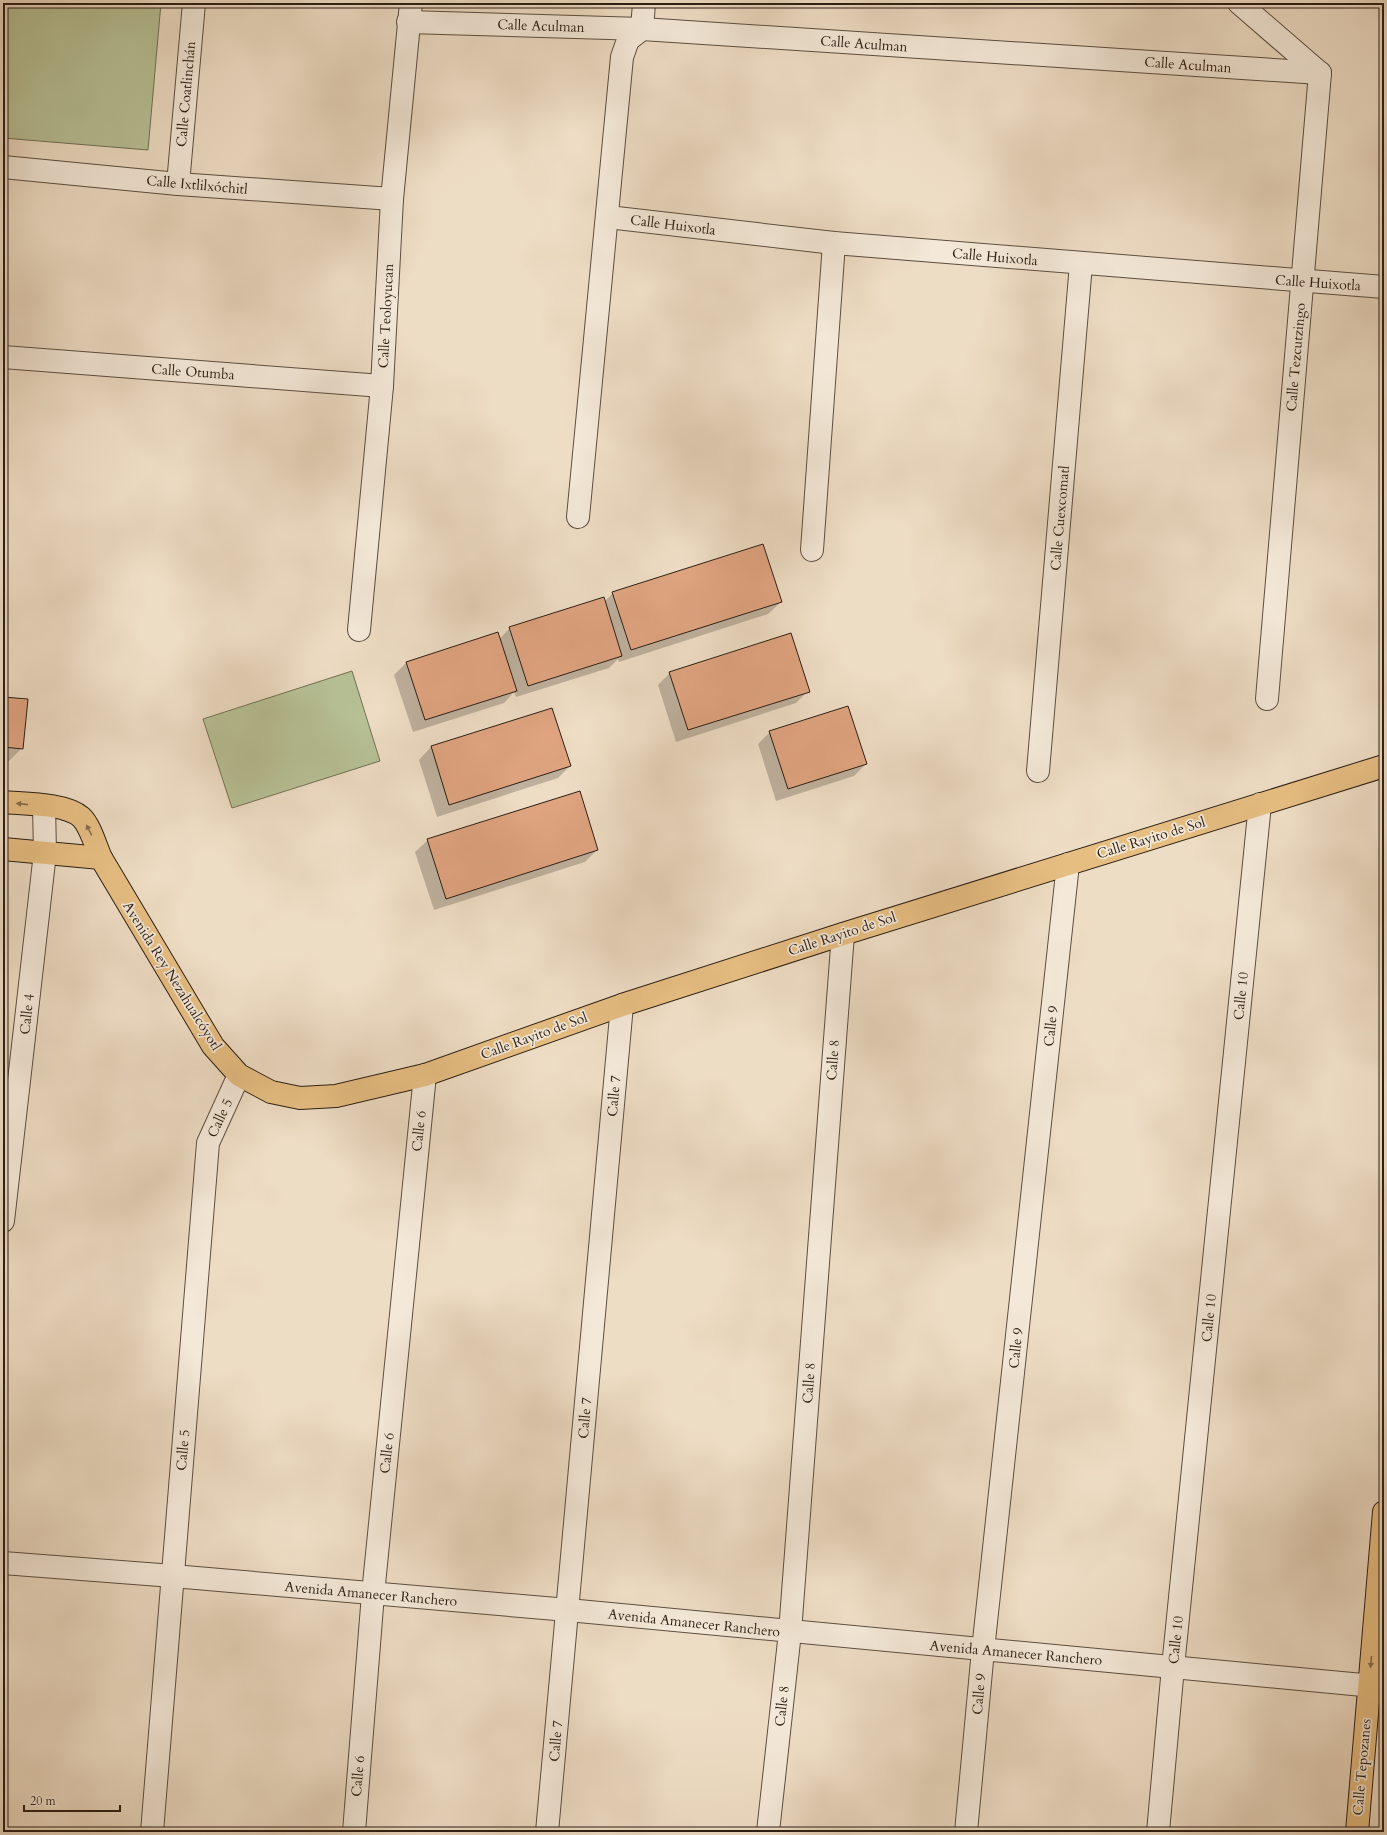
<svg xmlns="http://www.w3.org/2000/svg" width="1387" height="1835" font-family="Cardo,serif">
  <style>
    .green { fill: #b7c196; stroke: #717055 }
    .shadow { fill: #0003 }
    .building { fill: #e0a481; stroke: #2b1e14 }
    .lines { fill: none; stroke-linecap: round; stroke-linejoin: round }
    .minor-casing { stroke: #5c4e40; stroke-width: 24 }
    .major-casing { stroke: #2b1e14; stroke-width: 24 }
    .minor { stroke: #f4e9d9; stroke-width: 22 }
    .major { stroke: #e7be82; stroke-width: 22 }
    .oneway { fill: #896e4b }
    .labels { text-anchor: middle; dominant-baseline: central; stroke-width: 3.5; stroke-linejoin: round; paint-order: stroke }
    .street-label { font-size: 14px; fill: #2b1e14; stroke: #f4e9d9 }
  </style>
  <rect width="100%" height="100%" fill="#eeddc5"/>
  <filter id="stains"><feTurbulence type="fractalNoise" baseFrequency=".005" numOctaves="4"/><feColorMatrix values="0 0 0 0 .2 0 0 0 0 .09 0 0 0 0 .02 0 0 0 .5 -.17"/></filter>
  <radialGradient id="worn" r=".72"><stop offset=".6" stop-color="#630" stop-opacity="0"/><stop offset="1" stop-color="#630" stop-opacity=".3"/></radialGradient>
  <g class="green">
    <polygon points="3,3 161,3 148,150 3,138"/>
    <polygon points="352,671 380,761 232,808 203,719"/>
  </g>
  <g class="shadow">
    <polygon points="613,593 781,602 768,614 619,662 618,659 609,668 516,697 514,692 504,703 413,732 394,675 407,662 499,639 510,628 604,602"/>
    <polygon points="670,673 808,691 796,703 676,742 658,685"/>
    <polygon points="3,698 22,748 6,764 3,764"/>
    <polygon points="552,709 570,766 558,778 437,817 419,760 431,747"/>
    <polygon points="770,732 866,764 854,776 776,801 758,744"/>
    <polygon points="428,840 597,850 585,862 434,910 415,852"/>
  </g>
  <g class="building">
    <polygon points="763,544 782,602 631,650 612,592"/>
    <polygon points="604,597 622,656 528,686 509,627"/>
    <polygon points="498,632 517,691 425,720 406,662"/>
    <polygon points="791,633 810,692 688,730 669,672"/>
    <polygon points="3,697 28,699 23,749 3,747"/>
    <polygon points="848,706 867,764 788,789 769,731"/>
    <polygon points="552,708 571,766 449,805 431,746"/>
    <polygon points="580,791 598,850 446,899 427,839"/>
  </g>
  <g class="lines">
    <g class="minor-casing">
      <g id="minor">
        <polyline points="1239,3 1320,73"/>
        <polyline points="408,22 642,29 1320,73"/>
        <polyline points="3,167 178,184 392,199"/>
        <polyline points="178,184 194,3"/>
        <polyline points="608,217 834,243 1384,287"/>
        <polyline points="3,357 382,386"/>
        <polyline points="578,517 622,57 628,40 642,29 644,3"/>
        <polyline points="812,550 834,243"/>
        <polyline points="359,630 382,386 392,199 411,3"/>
        <polyline points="1267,699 1320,73"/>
        <polyline points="1038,771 1081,264"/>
        <polyline points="3,1221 45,853 44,806"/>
        <polyline points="3,1563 173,1576 568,1610 1384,1687"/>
        <polyline points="152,1832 208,1143 239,1075"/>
        <polyline points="354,1832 373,1594 425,1075"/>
        <polyline points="547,1832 622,1005"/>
        <polyline points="768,1832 790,1632 843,934"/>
        <polyline points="966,1832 983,1650 1068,864"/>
        <polyline points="1158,1832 1173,1667 1260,804"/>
      </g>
    </g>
    <g class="major-casing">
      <g id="major">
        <path d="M3,802c21,2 62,1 78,15 9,8 15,30 20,41l112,188 26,29 32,17 29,6 36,-2 89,-21 197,-70 221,-71 541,-168"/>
        <polyline points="3,849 101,858"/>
        <polyline points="1357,1832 1384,1512"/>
      </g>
    </g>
    <use href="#minor" class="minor"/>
    <use href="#major" class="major"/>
  </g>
  <defs><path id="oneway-solid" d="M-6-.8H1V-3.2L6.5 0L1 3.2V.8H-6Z"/></defs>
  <g class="oneway">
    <use href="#oneway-solid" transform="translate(22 804) rotate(-174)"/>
    <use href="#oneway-solid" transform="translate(89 830) rotate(-118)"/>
    <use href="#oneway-solid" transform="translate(1371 1662) rotate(95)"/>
  </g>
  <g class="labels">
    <g class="street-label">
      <text transform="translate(541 26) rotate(2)">Calle Aculman</text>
      <text transform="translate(864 44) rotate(4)">Calle Aculman</text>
      <text transform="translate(1188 65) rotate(4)">Calle Aculman</text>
      <text transform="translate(186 94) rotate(-85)">Calle Coatlinchán</text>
      <text transform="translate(197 185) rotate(5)">Calle Ixtlilxóchitl</text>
      <text transform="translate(673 225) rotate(7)">Calle Huixotla</text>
      <text transform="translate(995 257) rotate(5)">Calle Huixotla</text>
      <text transform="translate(1318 283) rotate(4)">Calle Huixotla</text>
      <text transform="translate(386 316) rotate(-87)">Calle Teoloyucan</text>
      <text transform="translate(1296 357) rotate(-85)">Calle Tezcutzingo</text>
      <text transform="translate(193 372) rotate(4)">Calle Otumba</text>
      <text transform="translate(1060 518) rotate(-85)">Calle Cuexcomatl</text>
      <text transform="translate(1151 838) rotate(-17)">Calle Rayito de Sol</text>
      <text transform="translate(842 934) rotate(-18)">Calle Rayito de Sol</text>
      <text transform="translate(172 976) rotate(58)">Avenida Rey Nezahualcóyotl</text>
      <text transform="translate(1241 996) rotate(-84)">Calle 10</text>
      <text transform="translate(27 1014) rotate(-84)">Calle 4</text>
      <text transform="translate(1051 1026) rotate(-84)">Calle 9</text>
      <text transform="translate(534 1036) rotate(-20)">Calle Rayito de Sol</text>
      <text transform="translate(833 1060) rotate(-86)">Calle 8</text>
      <text transform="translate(614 1096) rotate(-85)">Calle 7</text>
      <text transform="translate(220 1118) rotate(-65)">Calle 5</text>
      <text transform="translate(419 1131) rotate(-84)">Calle 6</text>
      <text transform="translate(1209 1318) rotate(-84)">Calle 10</text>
      <text transform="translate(1016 1348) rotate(-84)">Calle 9</text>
      <text transform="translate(809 1383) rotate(-86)">Calle 8</text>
      <text transform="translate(585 1418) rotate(-85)">Calle 7</text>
      <text transform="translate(183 1450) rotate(-85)">Calle 5</text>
      <text transform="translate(387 1453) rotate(-84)">Calle 6</text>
      <text transform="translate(371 1594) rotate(5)">Avenida Amanecer Ranchero</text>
      <text transform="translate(694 1623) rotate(6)">Avenida Amanecer Ranchero</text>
      <text transform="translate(1176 1640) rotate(-84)">Calle 10</text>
      <text transform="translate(1016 1653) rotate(5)">Avenida Amanecer Ranchero</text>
      <text transform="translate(979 1694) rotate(-85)">Calle 9</text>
      <text transform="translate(782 1706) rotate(-84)">Calle 8</text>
      <text transform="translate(556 1741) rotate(-85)">Calle 7</text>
      <text transform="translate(1362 1767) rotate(-85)">Calle Tepozanes</text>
      <text transform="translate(358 1776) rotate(-85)">Calle 6</text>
    </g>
  </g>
  <rect width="1387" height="1835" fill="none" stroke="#eeddc5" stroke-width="16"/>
  <rect x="4" y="4" width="1379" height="1827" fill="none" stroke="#2b1e14" stroke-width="2"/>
  <rect x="8" y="8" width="1371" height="1819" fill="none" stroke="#2b1e14"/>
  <path d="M24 1805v6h96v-6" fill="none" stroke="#2b1e14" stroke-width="2"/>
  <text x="30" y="1805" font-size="12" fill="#2b1e14" stroke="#f4e9d9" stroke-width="3" paint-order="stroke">20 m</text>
  <rect width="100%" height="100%" filter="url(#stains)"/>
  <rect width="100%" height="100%" fill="url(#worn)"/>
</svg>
